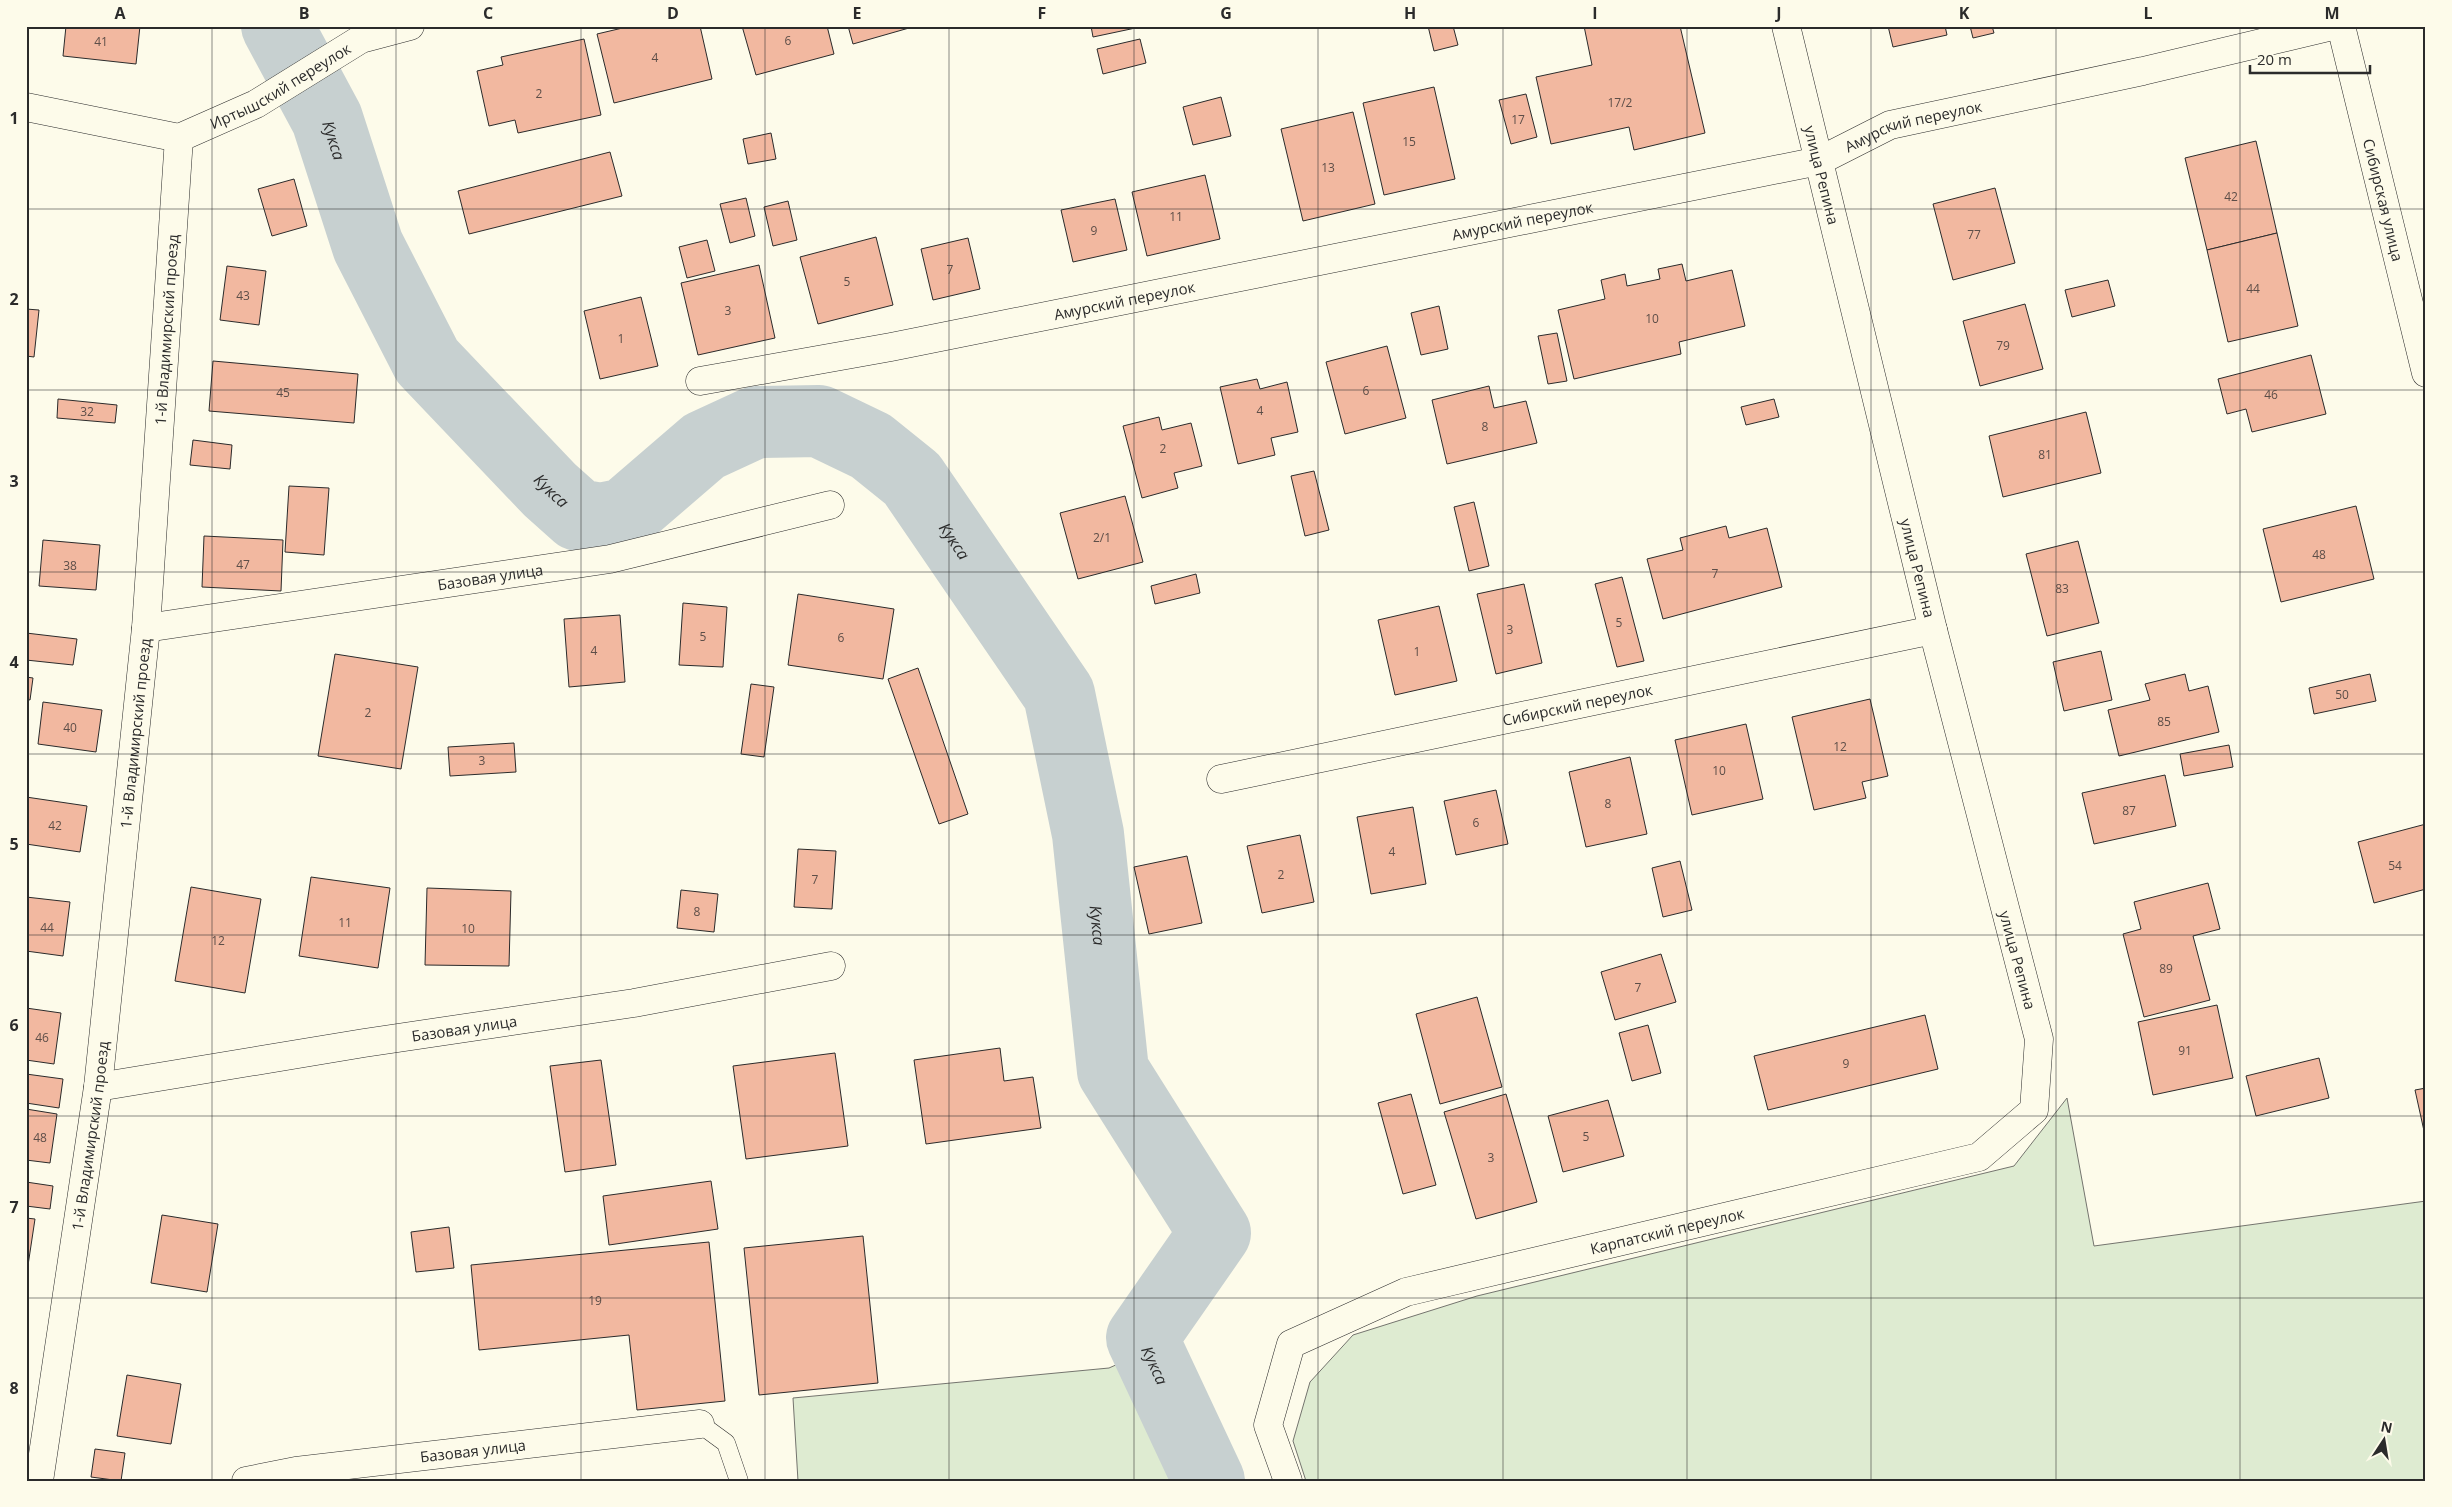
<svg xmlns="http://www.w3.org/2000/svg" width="2452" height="1507" font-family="'Open Sans',sans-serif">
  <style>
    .green { fill: #deebd1; stroke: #74746e }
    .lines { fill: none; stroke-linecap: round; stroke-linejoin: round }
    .river { stroke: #c7d0d0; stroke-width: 72 }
    .building { fill: #f2b8a0; stroke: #2b2b2b }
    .lane-casing { stroke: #2b2b2b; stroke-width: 19 }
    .street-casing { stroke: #2b2b2b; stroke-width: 29 }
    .secondary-casing { stroke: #2b2b2b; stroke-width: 29 }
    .lane { stroke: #fdfbea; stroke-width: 18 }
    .street { stroke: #fdfbea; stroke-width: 28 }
    .secondary { stroke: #fdfbea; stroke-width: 28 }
    .grid { fill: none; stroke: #2b2b2b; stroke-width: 1; stroke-opacity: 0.55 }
    .labels { text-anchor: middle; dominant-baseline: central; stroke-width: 4; stroke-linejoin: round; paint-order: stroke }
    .number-label { font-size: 12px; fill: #5d4e48 }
    .street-label { font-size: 15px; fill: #2b2b2b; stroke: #fdfbea }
    .water-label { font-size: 16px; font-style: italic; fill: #2b2b2b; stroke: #fdfbea }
    .neatline { fill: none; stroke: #2b2b2b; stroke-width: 2 }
    .grid-label { font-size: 16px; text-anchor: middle; font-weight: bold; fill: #2b2b2b }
  </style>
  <rect width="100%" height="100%" fill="#fdfbea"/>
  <g class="green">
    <polygon points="2067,1098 2094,1246 2426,1201 2426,1481 1306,1481 1293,1441 1310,1382 1353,1335 1477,1296 2014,1166"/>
    <polygon points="1118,1364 1191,1481 798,1481 793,1398 1109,1368"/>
  </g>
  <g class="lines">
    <path class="river" id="s1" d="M277,26l50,93 41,127 59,115 123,129 28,25 22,4 25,-5 79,-68 52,-24 63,-1 52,25 41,33 147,215 29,140 25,237 102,162 -73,105 67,143"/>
  </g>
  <g class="building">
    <polygon points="66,26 140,26 136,64 63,56"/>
    <polygon points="631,26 700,26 712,79 614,103 597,34"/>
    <polygon points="742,26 827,26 834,54 756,75"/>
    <polygon points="848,26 916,26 853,44"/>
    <polygon points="1091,26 1145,26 1093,37"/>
    <polygon points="1428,26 1453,26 1458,45 1434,51"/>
    <polygon points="1584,26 1680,26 1705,133 1634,150 1629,127 1551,144 1536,77 1592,65"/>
    <polygon points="1888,26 1945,26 1947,35 1893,47"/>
    <polygon points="1970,26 1992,26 1994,33 1973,38"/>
    <polygon points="584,39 601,115 518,133 515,120 489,126 477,71 503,65 501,57"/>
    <polygon points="1140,39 1146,63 1103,74 1097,49"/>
    <polygon points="1434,87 1455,179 1384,195 1363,103"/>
    <polygon points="1526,94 1537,137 1511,144 1499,100"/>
    <polygon points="1221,97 1231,136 1193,145 1183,107"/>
    <polygon points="1353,112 1375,204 1303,221 1281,129"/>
    <polygon points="771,133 776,159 748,164 743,139"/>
    <polygon points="2256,141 2277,233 2207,250 2185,158"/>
    <polygon points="610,152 622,196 469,234 458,191"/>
    <polygon points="1205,175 1220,239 1147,256 1132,192"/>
    <polygon points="294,179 307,226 272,236 258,189"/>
    <polygon points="1995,188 2015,263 1953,280 1933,204"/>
    <polygon points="746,198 755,236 730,243 720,204"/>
    <polygon points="1115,199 1127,250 1073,262 1061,210"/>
    <polygon points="788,201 797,240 773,246 764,207"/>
    <polygon points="2277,233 2298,326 2228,342 2207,250"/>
    <polygon points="876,237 893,305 818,324 800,257"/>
    <polygon points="968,238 980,289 933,300 921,249"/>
    <polygon points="707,240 715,271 687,278 679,247"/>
    <polygon points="1682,264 1686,281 1732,270 1745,326 1679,342 1681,354 1574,379 1558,310 1605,299 1601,280 1625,274 1627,286 1660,279 1658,269"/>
    <polygon points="759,265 775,338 698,355 681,283"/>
    <polygon points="227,266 266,271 259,325 220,320"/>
    <polygon points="2108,280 2115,306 2072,317 2065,290"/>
    <polygon points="641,297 658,366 600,379 584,311"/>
    <polygon points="2025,304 2043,369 1980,386 1963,321"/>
    <polygon points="1439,306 1448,349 1421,355 1411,313"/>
    <polygon points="26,309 39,310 34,357 26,356"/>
    <polygon points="1557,333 1567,381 1548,384 1538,336"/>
    <polygon points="1387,346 1406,418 1345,434 1326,362"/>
    <polygon points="2311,355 2326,414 2252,432 2246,409 2227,414 2218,379"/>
    <polygon points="213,361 358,374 354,423 209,411"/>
    <polygon points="1257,379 1260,389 1287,382 1298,432 1271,438 1275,455 1238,464 1220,387"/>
    <polygon points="1489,386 1494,408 1526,401 1537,443 1447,464 1432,400"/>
    <polygon points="58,399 117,405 115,423 57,418"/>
    <polygon points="1774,399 1779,417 1746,425 1741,407"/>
    <polygon points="2086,412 2101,473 2003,497 1989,436"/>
    <polygon points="1159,417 1162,430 1191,423 1202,466 1174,473 1178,488 1142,498 1123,426"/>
    <polygon points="193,440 232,445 230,469 190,465"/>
    <polygon points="1314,471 1329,530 1305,536 1291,476"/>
    <polygon points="289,486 329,488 324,555 285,552"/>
    <polygon points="1125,496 1143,562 1078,579 1060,513"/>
    <polygon points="1474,502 1489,566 1469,571 1454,507"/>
    <polygon points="2356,506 2374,579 2281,602 2263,529"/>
    <polygon points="1726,526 1729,538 1767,528 1782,587 1663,619 1647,559 1683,550 1680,538"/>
    <polygon points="204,536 283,540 281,591 202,587"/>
    <polygon points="43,540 100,545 96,590 39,586"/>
    <polygon points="2078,541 2099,623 2047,636 2026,554"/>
    <polygon points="1196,574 1200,593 1155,604 1151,586"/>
    <polygon points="1622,577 1644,661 1617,667 1595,584"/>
    <polygon points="1524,584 1542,663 1496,674 1477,594"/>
    <polygon points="798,594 894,609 883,679 788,665"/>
    <polygon points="683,603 727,607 723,667 679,665"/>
    <polygon points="1439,606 1457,681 1395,695 1378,620"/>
    <polygon points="620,615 625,682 569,687 564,619"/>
    <polygon points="26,633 77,639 73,665 26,660"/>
    <polygon points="2101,651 2112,700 2064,711 2053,662"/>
    <polygon points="335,654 418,667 401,769 318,756"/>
    <polygon points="918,668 968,814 939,824 888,679"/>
    <polygon points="2185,674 2189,691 2208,686 2219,732 2119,756 2108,710 2150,700 2145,684"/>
    <polygon points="2370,674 2376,701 2314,714 2309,688"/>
    <polygon points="26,677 33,678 30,700 26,699"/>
    <polygon points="751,684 774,687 764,757 741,754"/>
    <polygon points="1870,699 1888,776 1862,782 1866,798 1814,810 1792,717"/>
    <polygon points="43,702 102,710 96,752 38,744"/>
    <polygon points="1746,724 1763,799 1692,815 1675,740"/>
    <polygon points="514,743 516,772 450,776 448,747"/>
    <polygon points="2229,745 2233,767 2184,776 2180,754"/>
    <polygon points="1630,757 1647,834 1586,847 1569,772"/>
    <polygon points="2165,775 2176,826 2094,844 2082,793"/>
    <polygon points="1496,790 1508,844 1456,855 1444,801"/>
    <polygon points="26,797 87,806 80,852 26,844"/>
    <polygon points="1413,807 1426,884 1371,894 1357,817"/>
    <polygon points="2426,824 2426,889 2374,903 2358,842"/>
    <polygon points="1300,835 1314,902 1262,913 1247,846"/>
    <polygon points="798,849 836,851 832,909 794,907"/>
    <polygon points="1187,856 1202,923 1149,934 1134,867"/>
    <polygon points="1680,861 1692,910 1663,917 1652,868"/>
    <polygon points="311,877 390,888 378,968 299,956"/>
    <polygon points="2208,883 2220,929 2193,936 2210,1000 2144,1017 2123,934 2141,929 2134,902"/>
    <polygon points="191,887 261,899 245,993 175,981"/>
    <polygon points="427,888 511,891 509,966 425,965"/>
    <polygon points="681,890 718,894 714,932 677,928"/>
    <polygon points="26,897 70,902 63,956 26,951"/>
    <polygon points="1661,954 1676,1002 1615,1020 1601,972"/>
    <polygon points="1477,997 1502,1087 1440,1104 1416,1014"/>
    <polygon points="2217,1005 2233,1078 2153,1095 2138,1022"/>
    <polygon points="26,1008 61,1013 54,1064 26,1060"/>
    <polygon points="1925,1015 1938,1069 1768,1110 1754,1056"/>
    <polygon points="1648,1025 1661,1073 1632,1081 1619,1033"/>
    <polygon points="1000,1048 1004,1081 1033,1077 1041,1128 926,1144 914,1060"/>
    <polygon points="835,1053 848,1146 746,1159 733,1066"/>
    <polygon points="2319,1058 2329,1098 2256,1116 2246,1076"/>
    <polygon points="601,1060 616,1165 565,1172 550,1066"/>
    <polygon points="26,1074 63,1079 59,1108 26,1103"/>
    <polygon points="2426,1088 2426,1140 2415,1090"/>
    <polygon points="1411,1094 1436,1185 1403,1194 1378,1103"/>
    <polygon points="1506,1094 1537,1202 1476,1219 1444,1112"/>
    <polygon points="1608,1100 1624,1156 1563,1172 1548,1116"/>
    <polygon points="26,1109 57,1114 50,1163 26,1160"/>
    <polygon points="711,1181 718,1229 609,1245 603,1196"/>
    <polygon points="26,1182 53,1186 50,1209 26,1206"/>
    <polygon points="162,1215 218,1224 207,1292 151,1283"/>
    <polygon points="26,1218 35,1219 27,1272 26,1272"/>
    <polygon points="449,1227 454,1268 416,1272 411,1232"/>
    <polygon points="863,1236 878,1383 759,1395 744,1248"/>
    <polygon points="709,1242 725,1401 637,1410 629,1335 479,1350 471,1265"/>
    <polygon points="127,1375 181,1384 171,1444 117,1436"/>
    <polygon points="95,1449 125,1453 121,1481 91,1477"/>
  </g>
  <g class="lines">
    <g class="lane-casing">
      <polyline id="lane" points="700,1424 726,1443 739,1481"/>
    </g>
    <g class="street-casing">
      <g id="street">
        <path id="s2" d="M2341,26l85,347"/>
        <polyline points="26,107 179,138"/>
        <path id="s3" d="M179,138l77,-34 105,-65 49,-13"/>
        <path id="s4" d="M700,381l191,-34 928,-186 71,-36 253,-54 190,-45"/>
        <path id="s5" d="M146,628l464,-69 220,-54"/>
        <path id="s6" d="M1221,779l712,-149"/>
        <path id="s7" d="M98,1087l266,-44 270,-40 197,-37"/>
        <path id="s8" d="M39,1481l59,-394 48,-459 33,-490"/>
        <path id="s9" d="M246,1481l50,-10 404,-47"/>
      </g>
    </g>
    <g class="secondary-casing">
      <g id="secondary">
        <path id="s10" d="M1288,1481l-20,-56 23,-81 115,-52 573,-135 55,-47 5,-71 -106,-409 -147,-604"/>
      </g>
    </g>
    <use href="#lane" class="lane"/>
    <use href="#street" class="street"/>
    <use href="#secondary" class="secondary"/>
  </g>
  <path class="grid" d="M212,26v1455M396,26v1455M581,26v1455M765,26v1455M949,26v1455M1134,26v1455M1318,26v1455M1503,26v1455M1687,26v1455M1871,26v1455M2056,26v1455M2240,26v1455M26,209h2400M26,390h2400M26,572h2400M26,754h2400M26,935h2400M26,1116h2400M26,1298h2400"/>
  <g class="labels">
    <g class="number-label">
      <text x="788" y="40">6</text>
      <text x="101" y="41">41</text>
      <text x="655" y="57">4</text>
      <text x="539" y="93">2</text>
      <text x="1620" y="102">17/2</text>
      <text x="1518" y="119">17</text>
      <text x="1409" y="141">15</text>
      <text x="1328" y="167">13</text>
      <text x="2231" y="196">42</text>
      <text x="1176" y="216">11</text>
      <text x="1094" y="230">9</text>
      <text x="1974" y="234">77</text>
      <text x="950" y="269">7</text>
      <text x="847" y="281">5</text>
      <text x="2253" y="288">44</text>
      <text x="243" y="295">43</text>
      <text x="728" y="310">3</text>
      <text x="1652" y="318">10</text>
      <text x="621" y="338">1</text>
      <text x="2003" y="345">79</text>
      <text x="1366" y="390">6</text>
      <text x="283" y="392">45</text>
      <text x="2271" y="394">46</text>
      <text x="1260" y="410">4</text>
      <text x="87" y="411">32</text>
      <text x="1485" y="426">8</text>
      <text x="1163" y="448">2</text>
      <text x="2045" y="454">81</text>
      <text x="1102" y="537">2/1</text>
      <text x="2319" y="554">48</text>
      <text x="243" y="564">47</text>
      <text x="70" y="565">38</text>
      <text x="1715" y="573">7</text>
      <text x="2062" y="588">83</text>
      <text x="1619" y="622">5</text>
      <text x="1510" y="629">3</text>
      <text x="703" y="636">5</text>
      <text x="841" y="637">6</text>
      <text x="594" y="650">4</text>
      <text x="1417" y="651">1</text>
      <text x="2342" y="694">50</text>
      <text x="368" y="712">2</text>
      <text x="2164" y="721">85</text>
      <text x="70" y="727">40</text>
      <text x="1840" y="746">12</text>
      <text x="482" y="760">3</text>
      <text x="1719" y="770">10</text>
      <text x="1608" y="803">8</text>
      <text x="2129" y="810">87</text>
      <text x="1476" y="822">6</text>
      <text x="55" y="825">42</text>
      <text x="1392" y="851">4</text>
      <text x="2395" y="865">54</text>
      <text x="1281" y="874">2</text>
      <text x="815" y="879">7</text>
      <text x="697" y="911">8</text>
      <text x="345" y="922">11</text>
      <text x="47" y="927">44</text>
      <text x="468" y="928">10</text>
      <text x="218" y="940">12</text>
      <text x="2166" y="968">89</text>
      <text x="1638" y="987">7</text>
      <text x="42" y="1037">46</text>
      <text x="2185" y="1050">91</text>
      <text x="1846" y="1063">9</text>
      <text x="1586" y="1136">5</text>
      <text x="40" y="1137">48</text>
      <text x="1491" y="1157">3</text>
      <text x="595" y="1300">19</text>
    </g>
    <g class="street-label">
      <text stroke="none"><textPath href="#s3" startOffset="114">Иртышский переулок</textPath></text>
      <text stroke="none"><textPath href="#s4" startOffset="1242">Амурский переулок</textPath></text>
      <text transform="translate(1822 175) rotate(76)">улица Репина</text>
      <text stroke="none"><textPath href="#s2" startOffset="179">Сибирская улица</textPath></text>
      <text stroke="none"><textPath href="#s4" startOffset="838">Амурский переулок</textPath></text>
      <text stroke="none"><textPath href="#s4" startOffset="432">Амурский переулок</textPath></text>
      <text stroke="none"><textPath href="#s8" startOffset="1159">1-й Владимирский проезд</textPath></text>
      <text transform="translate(1918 568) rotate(76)">улица Репина</text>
      <text stroke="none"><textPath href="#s5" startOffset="348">Базовая улица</textPath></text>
      <text stroke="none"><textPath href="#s6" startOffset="364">Сибирский переулок</textPath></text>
      <text stroke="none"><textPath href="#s8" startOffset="754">1-й Владимирский проезд</textPath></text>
      <text transform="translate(2018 960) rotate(75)">улица Репина</text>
      <text stroke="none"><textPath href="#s7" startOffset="371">Базовая улица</textPath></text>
      <text stroke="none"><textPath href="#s8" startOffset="349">1-й Владимирский проезд</textPath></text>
      <text stroke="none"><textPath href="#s10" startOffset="538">Карпатский переулок</textPath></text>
      <text stroke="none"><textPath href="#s9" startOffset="229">Базовая улица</textPath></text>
    </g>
    <g class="water-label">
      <text stroke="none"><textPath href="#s1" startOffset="128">Кукса</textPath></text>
      <text stroke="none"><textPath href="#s1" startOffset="548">Кукса</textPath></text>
      <text stroke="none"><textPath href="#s1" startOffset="1042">Кукса</textPath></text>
      <text stroke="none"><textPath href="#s1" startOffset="1462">Кукса</textPath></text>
      <text stroke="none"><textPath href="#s1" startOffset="1958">Кукса</textPath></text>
    </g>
  </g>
  <rect width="2452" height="1507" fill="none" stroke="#fdfbea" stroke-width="55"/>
  <g transform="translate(2384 1440) rotate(12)" stroke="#fdfbea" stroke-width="4" paint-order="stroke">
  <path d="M0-4L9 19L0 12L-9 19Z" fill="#2b2b2b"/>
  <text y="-8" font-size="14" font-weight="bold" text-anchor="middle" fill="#2b2b2b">N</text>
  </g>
  <path d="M2250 65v8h120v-8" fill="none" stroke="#2b2b2b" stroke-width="2.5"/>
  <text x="2257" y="65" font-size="15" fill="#2b2b2b" stroke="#fdfbea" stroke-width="4" paint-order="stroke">20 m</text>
  <rect x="28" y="28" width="2396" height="1452" class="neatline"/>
  <g class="grid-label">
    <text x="120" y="19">A</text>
    <text x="304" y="19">B</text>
    <text x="488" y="19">C</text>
    <text x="673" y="19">D</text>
    <text x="857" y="19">E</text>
    <text x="1042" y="19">F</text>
    <text x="1226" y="19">G</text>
    <text x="1410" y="19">H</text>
    <text x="1595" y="19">I</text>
    <text x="1779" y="19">J</text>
    <text x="1964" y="19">K</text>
    <text x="2148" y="19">L</text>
    <text x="2332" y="19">M</text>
    <text x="14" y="124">1</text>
    <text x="14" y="305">2</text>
    <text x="14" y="487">3</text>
    <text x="14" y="668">4</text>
    <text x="14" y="850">5</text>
    <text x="14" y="1031">6</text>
    <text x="14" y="1213">7</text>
    <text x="14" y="1394">8</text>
  </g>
</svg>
